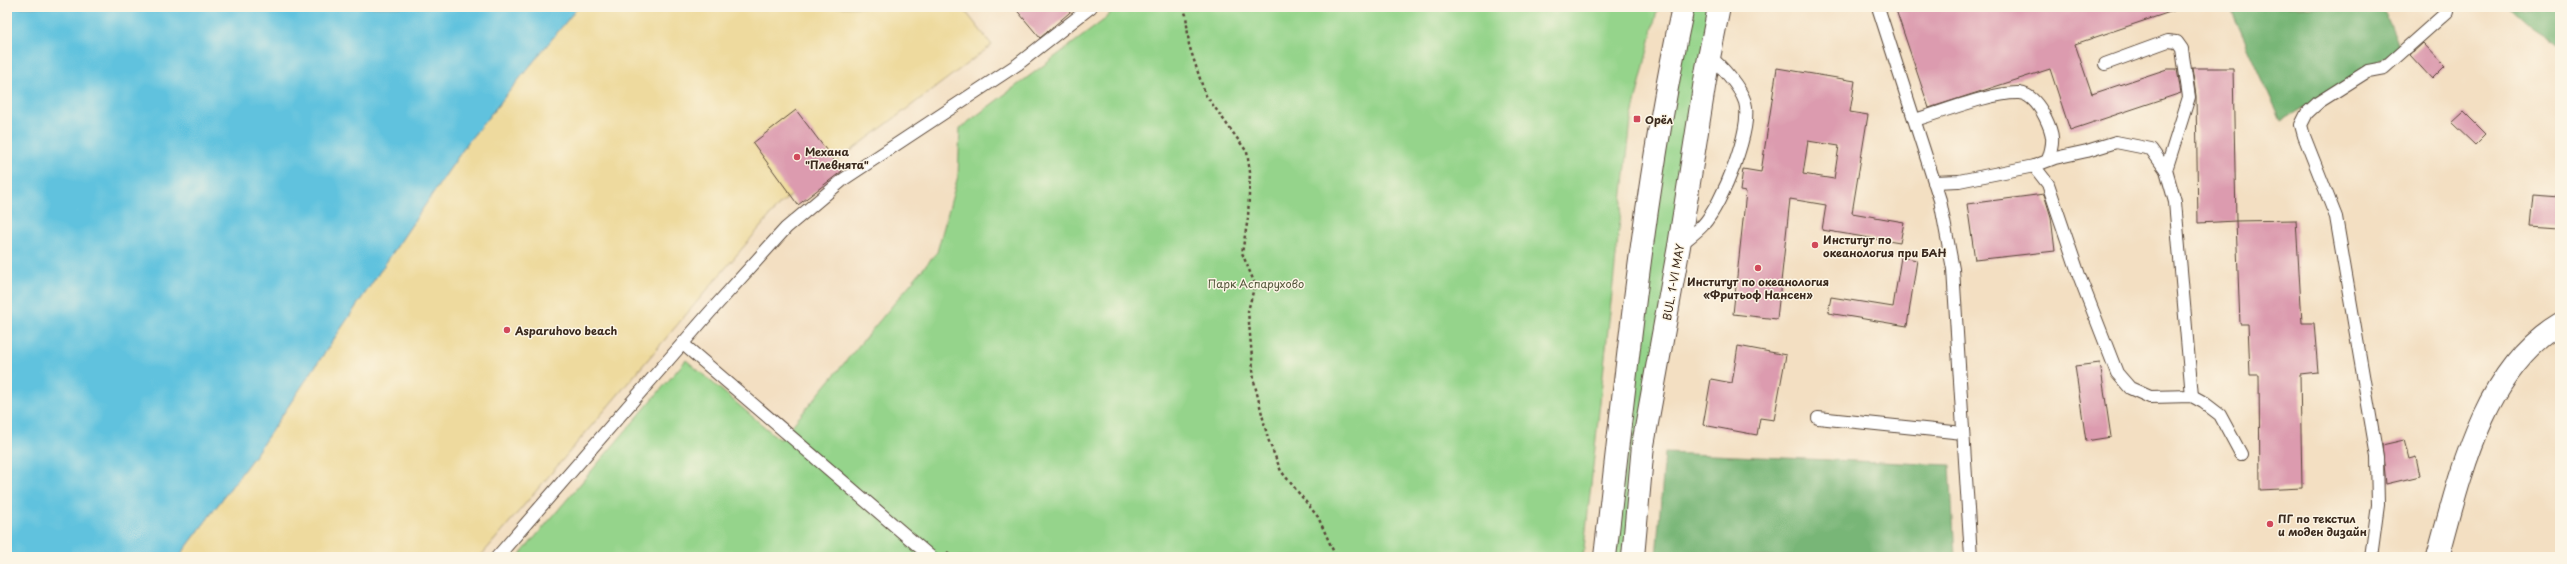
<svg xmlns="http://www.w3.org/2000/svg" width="2567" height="564" font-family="'Playpen Sans',sans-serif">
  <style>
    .green { fill: #95d48b; stroke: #687f54 }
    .forest { fill: #78b677; stroke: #5a704a }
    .sand { fill: #eeda9e; stroke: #94825e }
    .water { fill: #60c2de; stroke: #4e767e }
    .building { fill: #dc9baf; fill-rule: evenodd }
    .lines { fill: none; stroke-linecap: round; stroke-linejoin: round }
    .service-casing { stroke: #574537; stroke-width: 14 }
    .minor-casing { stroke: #574537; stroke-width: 24 }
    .secondary-casing { stroke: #574537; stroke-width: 24 }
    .path { stroke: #574537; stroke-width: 2.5; stroke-dasharray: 3 3; stroke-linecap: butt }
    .service { stroke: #fff; stroke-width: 12 }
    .minor { stroke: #fff; stroke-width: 22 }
    .secondary { stroke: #fff; stroke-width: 22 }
    .poi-dot { fill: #d1495b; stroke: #fcf5e5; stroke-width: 1.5 }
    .labels { text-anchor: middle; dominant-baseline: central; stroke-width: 3; stroke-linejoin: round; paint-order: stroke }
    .poi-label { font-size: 11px; font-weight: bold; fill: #3b2a1e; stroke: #fcf5e5; text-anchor: start }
    .street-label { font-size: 11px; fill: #3b2a1e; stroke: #fcf5e5 }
    .park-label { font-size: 11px; fill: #525439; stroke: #fcf5e5 }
  </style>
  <rect width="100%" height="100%" fill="#fcf5e5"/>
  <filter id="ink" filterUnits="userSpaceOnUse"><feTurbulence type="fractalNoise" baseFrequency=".025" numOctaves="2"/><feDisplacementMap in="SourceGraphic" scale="8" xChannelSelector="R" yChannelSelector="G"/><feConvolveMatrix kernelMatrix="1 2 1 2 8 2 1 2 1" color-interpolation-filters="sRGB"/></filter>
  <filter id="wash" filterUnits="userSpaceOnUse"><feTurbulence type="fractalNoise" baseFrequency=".012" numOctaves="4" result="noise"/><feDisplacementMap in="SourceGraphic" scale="16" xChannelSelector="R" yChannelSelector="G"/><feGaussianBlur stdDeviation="0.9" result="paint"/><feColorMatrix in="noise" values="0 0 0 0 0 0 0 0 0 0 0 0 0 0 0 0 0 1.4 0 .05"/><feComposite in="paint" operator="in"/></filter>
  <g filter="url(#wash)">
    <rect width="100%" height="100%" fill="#f3dfc2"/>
    <g class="green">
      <polygon points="1116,7 1658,7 1631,120 1583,557 518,557 686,360 780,440 937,252 958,176 960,128 1104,20"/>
      <polygon points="1683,7 1719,7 1633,557 1606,557"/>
    </g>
    <g class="forest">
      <polygon points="2230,7 2375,7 2386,14 2400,48 2281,121"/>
      <polygon points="2510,7 2560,7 2560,43 2558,44 2530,25"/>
      <polygon points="1665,453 1950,465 1955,557 1656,557"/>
    </g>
    <polygon class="sand" points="578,7 971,7 966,12 992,45 780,204 480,557 179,557 255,455 468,142"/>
    <polygon class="water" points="7,7 578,7 468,142 255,455 179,557 7,557"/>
    <g id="blocks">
      <g class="building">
        <polygon points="1014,7 1076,7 1040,38"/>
        <polygon points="1895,7 2176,7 2176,10 2075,44 2092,94 2167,69 2177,69 2181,93 2070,130 2050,69 1929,108"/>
        <polygon points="2423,43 2445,66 2432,79 2410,55"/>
        <path d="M1777,68l78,13 -5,31 18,3 -16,98 52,9 -4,21 -78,-13 4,-25 -36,-6 -13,120 -44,-5 13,-122 -6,-1 3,-22 18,3zM1808,141l31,5 -5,33 -31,-5z"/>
        <polygon points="2192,68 2233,68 2236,221 2198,223 2196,96"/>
        <polygon points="796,110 842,171 798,205 753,143"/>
        <polygon points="2464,112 2486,134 2475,145 2452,123"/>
        <polygon points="2044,194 2051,217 2055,251 1975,260 1967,204"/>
        <polygon points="2533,195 2560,197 2559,228 2530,226"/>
        <polygon points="2296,220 2302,323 2314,323 2318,372 2300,374 2302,488 2260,490 2259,375 2250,375 2248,324 2240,324 2236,221"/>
        <polygon points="1901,257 1917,260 1907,326 1828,313 1831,297 1893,307"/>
        <polygon points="1738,346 1786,355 1774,420 1760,418 1757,435 1703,425 1711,379 1732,383"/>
        <polygon points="2100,363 2111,437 2086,441 2075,366"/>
        <polygon points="2404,440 2409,459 2416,457 2420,476 2386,484 2382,445"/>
      </g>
    </g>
  </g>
  <g filter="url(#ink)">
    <use href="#blocks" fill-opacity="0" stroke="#574537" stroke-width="1"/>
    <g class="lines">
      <g class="service-casing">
        <g id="service">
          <polyline points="1878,7 1940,200 1953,269 1971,557"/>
          <polyline points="2105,64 2168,41 2177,42 2182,49 2189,97 2166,170"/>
          <path d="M1915,120c27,-8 77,-28 104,-27 12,1 21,14 26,24 9,18 9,25 3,43"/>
          <polyline points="2034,166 2048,184 2080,278 2117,373 2130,388 2150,397 2192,396 2203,402 2220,415 2241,454"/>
          <polyline points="1934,182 1959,181 2034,166 2055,158 2087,151 2116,142 2151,149 2166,170 2175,202 2192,396"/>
          <path d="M1680,245c7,-6 17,-13 23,-20 19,-21 50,-96 42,-123 -5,-15 -23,-36 -36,-46"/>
          <polyline points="683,344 931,557"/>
          <polyline points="1818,418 1963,433"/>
          <polyline points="497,557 710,312 786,228 844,179 1018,64 1091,7"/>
          <polyline points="2371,557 2378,505 2377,457 2336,217 2304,136 2301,125 2307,113 2319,102 2368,71 2384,68 2447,12"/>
        </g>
      </g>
      <g class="minor-casing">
        <path id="minor" d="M2438,557c22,-80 45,-187 122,-233"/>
      </g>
      <g class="secondary-casing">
        <g id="secondary">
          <path d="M1605,557c21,-183 39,-370 78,-550"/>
          <polyline points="1633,557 1643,445 1679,246 1707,68 1719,7"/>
        </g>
      </g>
      <g class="path">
        <polyline points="1183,7 1186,15 1189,45 1205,94 1247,152 1250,172 1248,218 1242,253 1255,284 1248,311 1254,381 1268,439 1281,471 1318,517 1336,557"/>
        <polyline points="947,552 952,557"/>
      </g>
      <use href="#service" class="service"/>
      <use href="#minor" class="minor"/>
      <use href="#secondary" class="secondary"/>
    </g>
  </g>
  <g class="poi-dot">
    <rect x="1633" y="115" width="8" height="8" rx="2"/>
    <circle cx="797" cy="157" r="4"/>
    <circle cx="1815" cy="245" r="4"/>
    <circle cx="1758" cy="268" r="4"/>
    <circle cx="507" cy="330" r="4"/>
    <circle cx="2270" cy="524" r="4"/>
  </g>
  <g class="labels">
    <g class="poi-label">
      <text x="1645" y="119">Орёл</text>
      <text x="805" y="151">Механа<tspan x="805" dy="13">"Плевнята"</tspan></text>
      <text x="1823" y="239">Институт по<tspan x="1823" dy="13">океанология при БАН</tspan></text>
      <text x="1758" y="281" text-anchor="middle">Институт по океанология<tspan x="1758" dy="13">«Фритьоф Нансен»</tspan></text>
      <text x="515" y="330">Asparuhovo beach</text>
      <text x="2278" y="518">ПГ по текстил<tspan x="2278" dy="13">и моден дизайн</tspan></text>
    </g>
    <g class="street-label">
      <text transform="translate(1673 282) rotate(-80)">BUL. 1-VI MAY</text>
    </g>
    <g class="park-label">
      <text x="1256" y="283">Парк Аспарухово</text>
    </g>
  </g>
  <rect width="2567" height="564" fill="none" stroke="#fcf5e5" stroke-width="24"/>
</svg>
